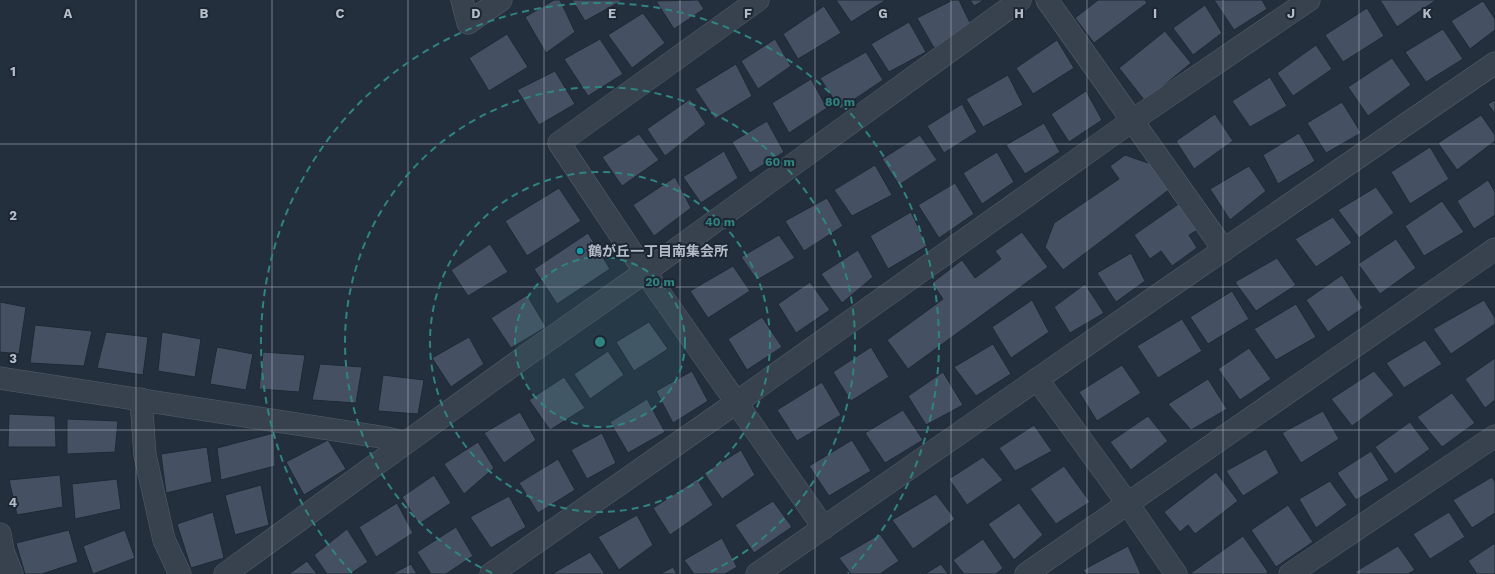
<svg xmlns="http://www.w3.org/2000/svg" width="1495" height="574" font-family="'Work Sans','Noto Sans JP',sans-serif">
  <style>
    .building { fill: #455162; stroke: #1f2835 }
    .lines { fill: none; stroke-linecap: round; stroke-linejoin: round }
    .minor-casing { stroke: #565f6c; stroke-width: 23 }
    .minor { stroke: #38414e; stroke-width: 22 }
    .grid { fill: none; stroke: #b4bcc9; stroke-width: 1; stroke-opacity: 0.55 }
    .ring { fill: none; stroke: #308480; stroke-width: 2; stroke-dasharray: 7 5 }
    .culture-dot { fill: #0f9aa8; stroke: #1d2633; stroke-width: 1.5 }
    .labels { text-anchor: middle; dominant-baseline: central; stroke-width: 4; stroke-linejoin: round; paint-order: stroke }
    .poi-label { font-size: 14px; font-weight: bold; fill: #b4bcc9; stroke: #1d2633; text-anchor: start }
    .grid-label { font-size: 13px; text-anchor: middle; font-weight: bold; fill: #b4bcc9; stroke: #1d2633; stroke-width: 4; stroke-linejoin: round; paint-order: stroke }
    .centre { fill: #308480; stroke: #1d2633; stroke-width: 2 }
    .ring-label { font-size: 12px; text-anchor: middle; font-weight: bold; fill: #308480; stroke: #1d2633; stroke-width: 4; stroke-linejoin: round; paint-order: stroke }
  </style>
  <rect width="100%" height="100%" fill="#242f3e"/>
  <g class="building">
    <polygon points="554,0 560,0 575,32 546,53 525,17"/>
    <polygon points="572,0 623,0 585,21"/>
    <polygon points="698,0 704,9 674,29 656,1"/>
    <polygon points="836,0 886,0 851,22"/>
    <polygon points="953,0 959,0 973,29 934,48 917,18"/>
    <polygon points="970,0 984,0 974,6"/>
    <polygon points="1098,0 1145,0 1147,3 1094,43 1075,18"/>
    <polygon points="1214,0 1262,0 1267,9 1234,30"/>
    <polygon points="1380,0 1436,0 1397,27"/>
    <polygon points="1483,1 1495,19 1495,30 1470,49 1451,21"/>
    <polygon points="1205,5 1222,33 1193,55 1173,28"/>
    <polygon points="824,6 841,33 798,59 783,34"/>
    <polygon points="1367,8 1384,36 1343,62 1325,35"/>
    <polygon points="643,13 665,43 632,68 608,35"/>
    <polygon points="909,22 926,52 889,72 871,44"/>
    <polygon points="1443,29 1463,59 1426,82 1405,52"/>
    <polygon points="1165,31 1191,63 1145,101 1119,68"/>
    <polygon points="507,34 528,67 489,91 469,58"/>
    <polygon points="600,39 623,74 588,96 564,59"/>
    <polygon points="775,39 791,66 758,89 741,61"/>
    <polygon points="1057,40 1074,68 1033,94 1016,68"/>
    <polygon points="1316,45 1332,69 1293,96 1277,73"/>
    <polygon points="866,52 883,80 840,109 820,78"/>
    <polygon points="1392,58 1411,85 1368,116 1348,87"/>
    <polygon points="736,64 752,96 715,119 695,89"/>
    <polygon points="555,71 575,104 539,125 517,90"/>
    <polygon points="1008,75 1023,105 983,127 966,99"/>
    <polygon points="1270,77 1287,106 1250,127 1232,101"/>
    <polygon points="811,79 827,108 789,133 772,103"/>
    <polygon points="1086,91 1102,120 1069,142 1051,114"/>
    <polygon points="690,99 706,124 665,156 647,129"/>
    <polygon points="1495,100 1495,114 1488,104"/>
    <polygon points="1342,102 1361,133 1326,153 1307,123"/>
    <polygon points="962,104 977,132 944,153 927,126"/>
    <polygon points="1215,114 1233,141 1194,169 1176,141"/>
    <polygon points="1481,115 1495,135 1495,141 1457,170 1438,143"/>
    <polygon points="767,121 784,152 750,173 732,142"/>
    <polygon points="1044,123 1060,152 1025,174 1006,145"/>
    <polygon points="1299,133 1315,161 1278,184 1263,155"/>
    <polygon points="639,134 659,160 622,186 602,157"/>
    <polygon points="920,135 937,160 899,185 882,159"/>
    <polygon points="1430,147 1449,179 1410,204 1391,172"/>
    <polygon points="724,151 738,178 701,203 683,177"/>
    <polygon points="997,152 1014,182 982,204 963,173"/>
    <polygon points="1125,155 1151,164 1170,189 1063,270 1045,247 1054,223 1119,179 1110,166"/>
    <polygon points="875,165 892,195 852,216 834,190"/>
    <polygon points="1249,166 1266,191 1230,220 1210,189"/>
    <polygon points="675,177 691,208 654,236 633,205"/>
    <polygon points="1488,180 1495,192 1495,215 1474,229 1457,201"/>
    <polygon points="955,183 974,214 939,238 918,205"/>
    <polygon points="1376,187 1394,213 1359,238 1338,210"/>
    <polygon points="559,188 581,221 527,256 505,221"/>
    <polygon points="827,198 843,226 804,251 785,221"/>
    <polygon points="1442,201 1464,232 1424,256 1405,226"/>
    <polygon points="1180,203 1199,229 1189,235 1197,248 1172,266 1161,251 1150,259 1134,235"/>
    <polygon points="911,212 927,246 888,269 870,236"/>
    <polygon points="1333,217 1352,243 1316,267 1295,239"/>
    <polygon points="1022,232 1048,267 908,369 887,340 943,299 932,283 962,260 975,278 1001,259 995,251"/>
    <polygon points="588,233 610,269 557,304 534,269"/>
    <polygon points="779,235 795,258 757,280 741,257"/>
    <polygon points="1396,239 1416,268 1380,294 1358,264"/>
    <polygon points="490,244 508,272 468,296 451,270"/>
    <polygon points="858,250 873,277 842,303 821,274"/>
    <polygon points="1131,253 1145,281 1116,302 1097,273"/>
    <polygon points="1277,258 1296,285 1256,311 1235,282"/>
    <polygon points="733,266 750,291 708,318 690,291"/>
    <polygon points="1342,275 1363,308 1328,332 1306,300"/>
    <polygon points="810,282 830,310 796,333 778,304"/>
    <polygon points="1085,284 1104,313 1070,333 1054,307"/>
    <polygon points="1232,291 1249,319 1208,344 1190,317"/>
    <polygon points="527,295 546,327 511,348 491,318"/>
    <polygon points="1032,300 1049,332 1011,358 992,327"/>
    <polygon points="1484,300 1495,318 1495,324 1451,354 1433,329"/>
    <polygon points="0,302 26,307 19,354 0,352"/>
    <polygon points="1296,304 1316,337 1276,360 1254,329"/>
    <polygon points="762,317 782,347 747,370 728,339"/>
    <polygon points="1182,319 1202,351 1158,378 1137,346"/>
    <polygon points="649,322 668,349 634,371 616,342"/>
    <polygon points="35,325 92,331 84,366 30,363"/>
    <polygon points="106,332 148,337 143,375 97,368"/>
    <polygon points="162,332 201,339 195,377 158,371"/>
    <polygon points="469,337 484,364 451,387 432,358"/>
    <polygon points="1425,340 1442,364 1404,388 1386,363"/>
    <polygon points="993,344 1011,374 976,396 954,367"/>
    <polygon points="217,347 253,354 246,390 210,384"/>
    <polygon points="871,347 889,377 851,401 833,372"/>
    <polygon points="1249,348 1271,379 1240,400 1218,369"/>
    <polygon points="608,351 624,375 590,399 574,374"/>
    <polygon points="263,352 305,355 299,392 259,389"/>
    <polygon points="1495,358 1495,400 1485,408 1465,379"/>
    <polygon points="320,364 362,367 356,403 312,400"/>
    <polygon points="1122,365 1141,393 1097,421 1079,392"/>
    <polygon points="692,371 708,401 673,423 656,391"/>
    <polygon points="1374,371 1394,395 1352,426 1331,399"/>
    <polygon points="943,372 963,405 926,425 908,396"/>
    <polygon points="383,375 424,380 418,414 378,411"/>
    <polygon points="564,377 585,408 550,430 529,400"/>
    <polygon points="1208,379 1227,409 1191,430 1168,404"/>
    <polygon points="822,382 841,415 797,441 777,410"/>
    <polygon points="1452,393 1475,423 1442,447 1417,417"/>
    <polygon points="647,399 665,432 628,453 610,422"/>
    <polygon points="903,410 923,440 885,463 865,433"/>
    <polygon points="1323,411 1339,439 1301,463 1282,433"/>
    <polygon points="520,412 536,440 504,463 484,433"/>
    <polygon points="9,414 55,416 56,447 8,447"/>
    <polygon points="1148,416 1168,441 1131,470 1110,442"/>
    <polygon points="67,419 118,421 115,452 67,454"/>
    <polygon points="1410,422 1430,449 1395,474 1375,447"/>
    <polygon points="1034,425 1052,451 1015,471 999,448"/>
    <polygon points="274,433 275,466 221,480 217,448"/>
    <polygon points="602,433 616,463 587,479 571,450"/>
    <polygon points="328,440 346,469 304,495 286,462"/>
    <polygon points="852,440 871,471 829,496 809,466"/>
    <polygon points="478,442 494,468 464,494 444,464"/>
    <polygon points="207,447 212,482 166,493 161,454"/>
    <polygon points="1266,449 1279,473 1243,496 1226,471"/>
    <polygon points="741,450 755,475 722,499 704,473"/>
    <polygon points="1371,451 1389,480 1356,500 1337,473"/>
    <polygon points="983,457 1003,480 967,505 949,479"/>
    <polygon points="558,459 575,490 538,513 519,483"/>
    <polygon points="1064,466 1090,502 1056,524 1030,489"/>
    <polygon points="1216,472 1238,501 1195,534 1188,525 1180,532 1164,512"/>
    <polygon points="60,475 63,507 17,515 9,480"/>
    <polygon points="434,475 451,503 419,524 402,497"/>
    <polygon points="1492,477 1495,482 1495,513 1472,528 1453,500"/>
    <polygon points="117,479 121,509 75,519 72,484"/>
    <polygon points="697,479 713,505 670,535 653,508"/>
    <polygon points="1330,481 1347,505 1316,528 1299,499"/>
    <polygon points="261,485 269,525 235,535 225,495"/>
    <polygon points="936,494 955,519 913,549 892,520"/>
    <polygon points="509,496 526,527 491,548 470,517"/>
    <polygon points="773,501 792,527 754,553 735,525"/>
    <polygon points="397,503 413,533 376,557 359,527"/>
    <polygon points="1019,503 1043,535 1014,560 988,524"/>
    <polygon points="1288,505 1313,542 1276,567 1251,530"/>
    <polygon points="213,512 224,558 191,568 177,524"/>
    <polygon points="1449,512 1465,537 1430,559 1413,534"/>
    <polygon points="637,515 653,545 619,570 598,537"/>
    <polygon points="456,527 473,556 446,574 431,574 417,552"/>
    <polygon points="347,529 368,562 350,574 327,574 314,555"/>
    <polygon points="69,530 78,562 42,574 25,574 16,543"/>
    <polygon points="125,530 135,558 93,574 83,546"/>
    <polygon points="880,534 899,561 880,574 851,574 839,558"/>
    <polygon points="1243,536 1268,572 1266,574 1191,574 1191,573"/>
    <polygon points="722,538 737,567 725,574 694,574 684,560"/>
    <polygon points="983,539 1003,568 996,574 964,574 953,560"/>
    <polygon points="1495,543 1495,574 1477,574 1468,561"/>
    <polygon points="1128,546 1141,574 1086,574 1083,570"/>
    <polygon points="1398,546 1415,570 1408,574 1357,574 1355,572"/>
    <polygon points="590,552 605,574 552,574"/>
    <polygon points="307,561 317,574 289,574"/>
    <polygon points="411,564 417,574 392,574"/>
    <polygon points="941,564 948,574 925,574"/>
    <polygon points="673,567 677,574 660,574"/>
  </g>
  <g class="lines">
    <g class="minor-casing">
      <g id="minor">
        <polyline points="462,0 468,23 501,0"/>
        <polyline points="758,0 559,143 645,272 824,528"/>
        <polyline points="1047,0 1224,250"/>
        <polyline points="0,378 387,438 405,443"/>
        <polyline points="1037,379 1128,504 1176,574"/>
        <polyline points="141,399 145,455 164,540 180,574"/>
        <polyline points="0,534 3,551 12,574"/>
        <polyline points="225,574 527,355 645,272 1020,0"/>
        <polyline points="491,574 737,402 1133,120 1309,0"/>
        <polyline points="757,574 1164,291 1495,63"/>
        <polyline points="1026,574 1495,249"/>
        <polyline points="1290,574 1495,436"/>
      </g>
    </g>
    <use href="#minor" class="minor"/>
  </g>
  <path class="grid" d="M136,0v574M272,0v574M408,0v574M544,0v574M680,0v574M815,0v574M951,0v574M1087,0v574M1223,0v574M1359,0v574M0,144h1495M0,287h1495M0,430h1495"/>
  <circle cx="600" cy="342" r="85" fill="#308480" fill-opacity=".12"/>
  <g class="ring">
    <circle cx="600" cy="342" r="85"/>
    <circle cx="600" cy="342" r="170"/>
    <path d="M492 573A255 255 0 1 1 708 573"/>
    <path d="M352 573A339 339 0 1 1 848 573"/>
  </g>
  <circle class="culture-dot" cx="580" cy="251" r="4"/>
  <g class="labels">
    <g class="poi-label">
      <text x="588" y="251">鶴が丘一丁目南集会所</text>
    </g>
  </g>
  <g class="grid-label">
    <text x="68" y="18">A</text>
    <text x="204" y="18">B</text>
    <text x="340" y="18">C</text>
    <text x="476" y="18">D</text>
    <text x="612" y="18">E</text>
    <text x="748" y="18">F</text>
    <text x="883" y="18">G</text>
    <text x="1019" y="18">H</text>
    <text x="1155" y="18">I</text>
    <text x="1291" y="18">J</text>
    <text x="1427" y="18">K</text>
    <text x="13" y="76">1</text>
    <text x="13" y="220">2</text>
    <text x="13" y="363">3</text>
    <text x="13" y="507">4</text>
  </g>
  <circle cx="600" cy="342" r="6" class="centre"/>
  <g class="ring-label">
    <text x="840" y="106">80 m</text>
    <text x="780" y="166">60 m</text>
    <text x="720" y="226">40 m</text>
    <text x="660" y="286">20 m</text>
  </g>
</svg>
